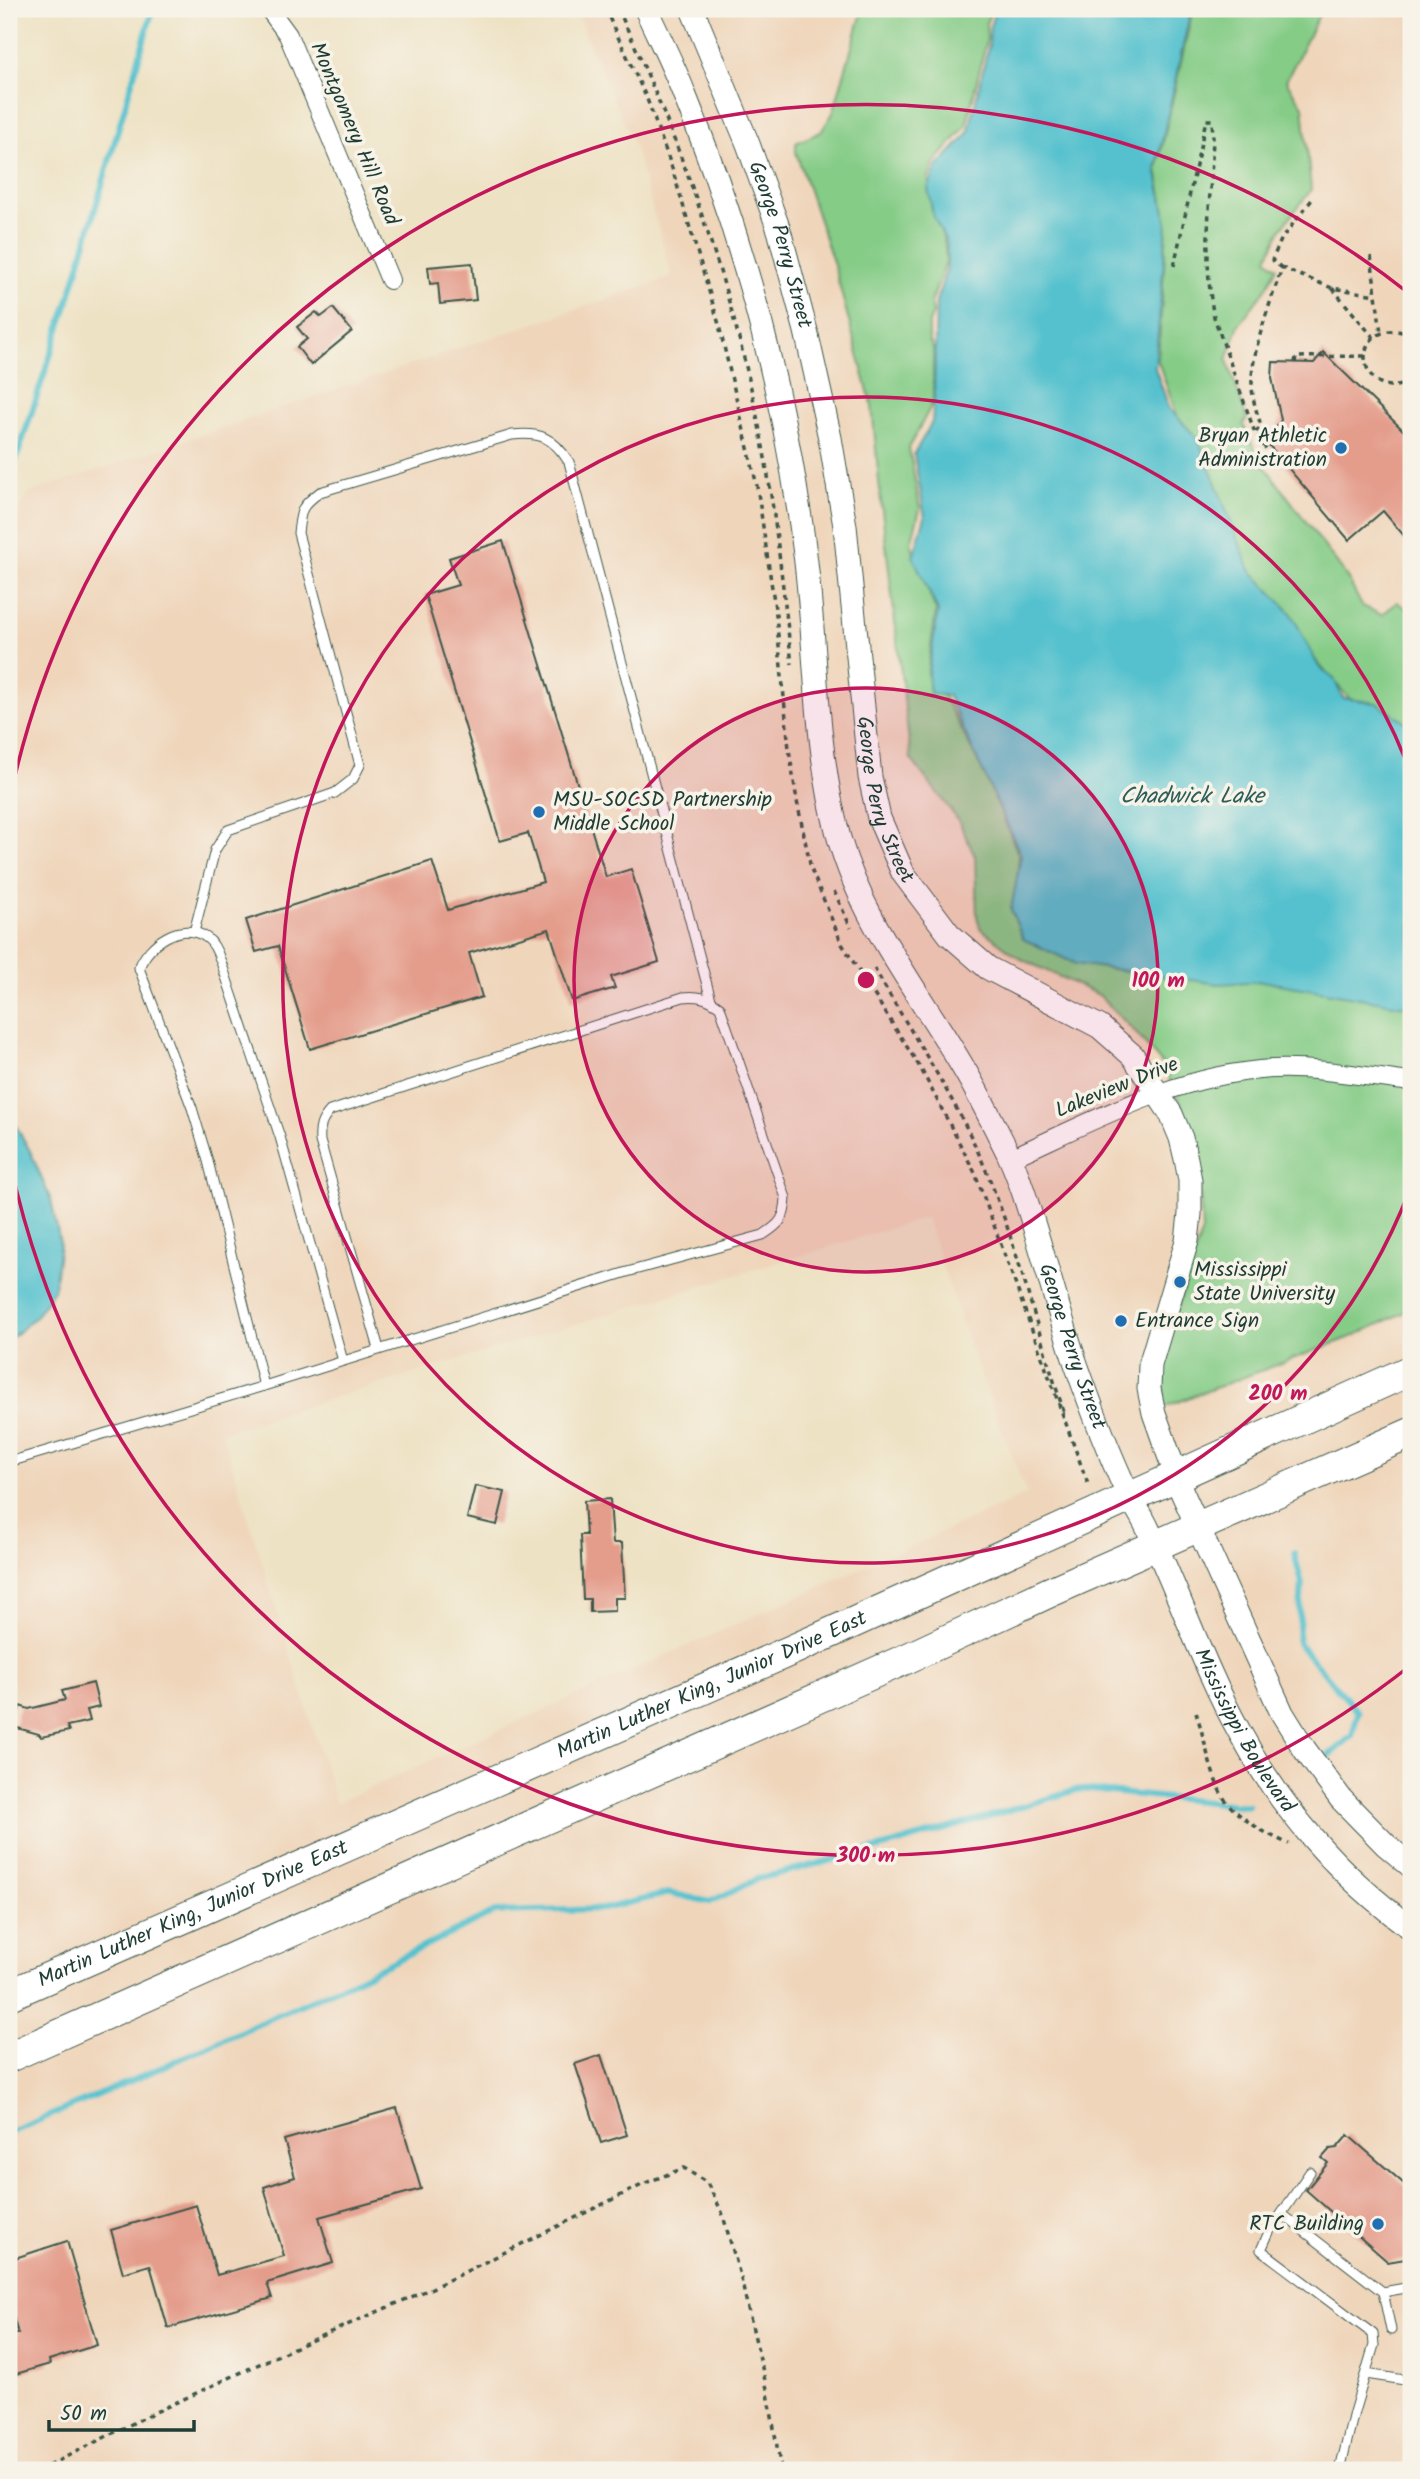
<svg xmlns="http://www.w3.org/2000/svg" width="1420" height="2479" font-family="Kalam,sans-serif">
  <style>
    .built { fill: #efd6bb; fill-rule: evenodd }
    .green { fill: #85cc87; stroke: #52845e; stroke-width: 2 }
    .water { fill: #54c1ce; stroke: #3a7f81; stroke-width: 2 }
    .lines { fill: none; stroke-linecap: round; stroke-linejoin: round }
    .stream { stroke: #54c1ce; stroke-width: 6 }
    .building { fill: #e49c8b }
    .service-casing { stroke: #3e564a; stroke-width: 11 }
    .minor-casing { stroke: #3e564a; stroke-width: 20 }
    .tertiary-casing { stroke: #3e564a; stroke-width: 25 }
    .primary-casing { stroke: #3e564a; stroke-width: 32 }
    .path { stroke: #3e564a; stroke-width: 3.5; stroke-dasharray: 5 5; stroke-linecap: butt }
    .service { stroke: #fff; stroke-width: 9 }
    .minor { stroke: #fff; stroke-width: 18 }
    .tertiary { stroke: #fff; stroke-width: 23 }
    .primary { stroke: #fff; stroke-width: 30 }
    .ring { fill: none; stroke: #c2185b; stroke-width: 3.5 }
    .poi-dot { fill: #1f6fb2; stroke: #f7f3e8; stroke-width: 2.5 }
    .labels { text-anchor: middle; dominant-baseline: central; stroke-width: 7; stroke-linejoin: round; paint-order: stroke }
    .street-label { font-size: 21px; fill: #1f3d34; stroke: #f7f3e8 }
    .poi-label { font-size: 21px; fill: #1f3d34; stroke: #f7f3e8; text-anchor: start }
    .water-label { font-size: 23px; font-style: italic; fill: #2c5e5a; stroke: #f7f3e8 }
    .centre { fill: #c2185b; stroke: #f7f3e8; stroke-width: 3.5 }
    .ring-label { font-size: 21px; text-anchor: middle; font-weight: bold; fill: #c2185b; stroke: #f7f3e8; stroke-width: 7; stroke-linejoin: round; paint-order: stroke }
  </style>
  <rect width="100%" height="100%" fill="#f7f3e8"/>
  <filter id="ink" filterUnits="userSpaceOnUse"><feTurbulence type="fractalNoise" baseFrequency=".0143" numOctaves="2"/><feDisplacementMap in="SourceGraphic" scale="14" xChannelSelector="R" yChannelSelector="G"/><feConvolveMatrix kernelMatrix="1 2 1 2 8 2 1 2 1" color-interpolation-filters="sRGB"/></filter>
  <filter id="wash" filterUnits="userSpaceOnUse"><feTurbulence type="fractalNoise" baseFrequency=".00686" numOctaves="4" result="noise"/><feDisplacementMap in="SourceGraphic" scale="28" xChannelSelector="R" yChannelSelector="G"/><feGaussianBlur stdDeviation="1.57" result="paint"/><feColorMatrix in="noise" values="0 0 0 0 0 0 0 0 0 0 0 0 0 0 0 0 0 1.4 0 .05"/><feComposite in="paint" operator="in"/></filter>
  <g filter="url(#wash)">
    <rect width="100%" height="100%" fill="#eee2c4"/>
    <path class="built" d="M574,9h837v2461h-1402v-1943l20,-34 643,-216 -37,-129zM926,1217l44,130 57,147 -691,309 -114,-371z"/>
    <g class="green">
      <polygon points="863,9 992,9 986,23 987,39 966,126 934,163 928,179 945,246 946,262 931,303 933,313 929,323 929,340 933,348 933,402 909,448 920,509 911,543 936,611 927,675 946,700 991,787 1019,856 1017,881 1260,978 1411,1004 1411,1309 1354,1336 1164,1407 1163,1366 1171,1329 1202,1231 1199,1162 1187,1116 1162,1064 1136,1033 1099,995 1019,958 980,928 977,916 975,856 958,820 911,759 880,493 872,406 833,262 796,152 796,143 821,132 833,113"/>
      <polygon points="1193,9 1322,9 1286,81 1303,106 1311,190 1281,229 1267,259 1277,267 1266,289 1239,324 1227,360 1247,419 1243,424 1259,458 1347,577 1362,606 1382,615 1397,602 1411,612 1411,727 1392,726 1364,715 1283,624 1220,521 1176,413 1158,361 1167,223 1157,169"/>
    </g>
    <g class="water">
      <polygon points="996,9 1191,9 1156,169 1167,223 1155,368 1169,408 1198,439 1250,570 1291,613 1319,667 1334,679 1343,698 1376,703 1404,721 1411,730 1411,1007 1262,981 1219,984 1076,964 1023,939 1011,910 1021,855 948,696 930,693 928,674 938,611 913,557 925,517 914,454 932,422 934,397 936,302 947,268 947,244 933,215 928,188 936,168 968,134 989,45 990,26"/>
      <polygon points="9,1113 30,1151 51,1200 60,1243 54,1290 35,1317 9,1340"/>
    </g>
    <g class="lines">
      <g class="stream">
        <polyline points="9,481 71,293 153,9"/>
        <polyline points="1294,1553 1302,1583 1298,1643 1358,1712 1352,1736 1329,1755"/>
        <polyline points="9,2133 133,2080 349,1983 495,1912 603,1909 670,1893 710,1902 757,1879 895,1844 1080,1789 1248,1806"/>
      </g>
    </g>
    <g id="blocks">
      <g class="building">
        <polygon points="472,263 476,300 440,304 438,283 430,284 428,267"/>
        <polygon points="333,308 352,331 311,365 297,347 307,339 297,327 316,312 321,317"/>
        <polygon points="1323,352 1411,438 1411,544 1383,511 1349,540 1267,443 1281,420 1272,378 1273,362 1314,363"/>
        <polygon points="503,541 606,877 631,869 659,962 611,977 615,988 572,1001 549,929 469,953 482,997 310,1049 278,946 256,952 246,920 432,861 448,910 543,882 528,833 500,841 425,595 458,585 449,558"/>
        <polygon points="475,1486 505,1492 497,1525 467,1518"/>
        <polygon points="610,1499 613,1543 622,1543 625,1598 615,1598 615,1611 590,1612 590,1599 583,1599 580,1535 586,1535 584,1501"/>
        <polygon points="93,1683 99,1707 87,1710 90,1721 67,1726 69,1731 41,1737 39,1734 14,1727 20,1706 29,1709 65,1700 62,1691"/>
        <polygon points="601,2055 627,2135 601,2143 575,2064"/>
        <polygon points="397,2108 421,2189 319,2217 333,2263 267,2283 272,2298 168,2328 150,2265 123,2273 111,2230 196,2205 217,2275 284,2256 264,2187 295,2177 284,2140"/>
        <polygon points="1348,2135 1411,2190 1411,2258 1388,2262 1306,2190 1328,2163 1322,2158 1330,2149 1337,2148"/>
        <polygon points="67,2241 97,2345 49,2360 50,2364 9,2376 9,2335 18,2334 9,2301 9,2260"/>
      </g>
    </g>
  </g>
  <g filter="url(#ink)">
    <use href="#blocks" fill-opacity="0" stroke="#3e564a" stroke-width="2"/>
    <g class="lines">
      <g class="service-casing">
        <g id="service">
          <path d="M194,932l21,-82 13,-20 107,-37 18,-14 7,-14 -62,-232c3,-24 2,-26 22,-41l192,-57c28,-3 41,2 57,27l142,538"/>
          <path d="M264,1386l-56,-225 -16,-53 -53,-140c9,-24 42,-49 68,-30 7,5 11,15 14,24l59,175 63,224"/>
          <path d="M9,1462l255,-76 363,-114 136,-37c17,-11 22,-16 23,-37l-66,-191c-12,-9 -22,-12 -37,-10l-353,114c-9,10 -11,17 -10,30l59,208"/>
          <polyline points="1310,2172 1269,2232 1261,2250 1373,2334 1374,2345 1354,2412 1340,2470"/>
          <polyline points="1282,2214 1383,2292"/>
          <polyline points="1391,2330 1383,2292 1411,2287"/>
          <polyline points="1366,2374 1411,2381"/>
        </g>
      </g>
      <g class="minor-casing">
        <g id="minor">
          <polyline points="269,9 288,35 390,280"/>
          <path d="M1011,1158c84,-38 167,-84 262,-89 44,-2 94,8 138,13"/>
        </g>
      </g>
      <g class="tertiary-casing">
        <g id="tertiary">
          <path id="s1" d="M646,9c13,29 28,57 39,87 60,146 100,302 120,458 12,94 9,192 34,284 24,86 81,155 125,231 16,27 30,56 44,84 9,19 16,40 22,60 16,50 29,101 46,151 15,43 32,87 51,128 7,12 15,24 21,37 32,66 55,137 91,202 41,77 101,146 172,197"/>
          <path id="s2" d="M692,9l56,135 31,86 27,101 24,107 15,88 25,251 9,41 24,55 46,61 39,34 112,59 33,29 38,58 10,24 5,21 4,21v34l-3,27 -37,124 -1,24 5,24 28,79 100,221 23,37 36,49 45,46 25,21"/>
        </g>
      </g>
      <g class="primary-casing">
        <g id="primary">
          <path id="s3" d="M9,1995l808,-356 594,-269"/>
          <polyline points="9,2057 908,1658 1050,1592 1411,1433"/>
        </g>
      </g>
      <g class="path">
        <polyline points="605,9 647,99 671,165 718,321 757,486 776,615 789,749 797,801 811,869 842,944 921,1069 975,1173 1089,1487"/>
        <path d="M618,9c61,130 110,266 139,407 17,81 25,165 35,248"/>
        <polyline points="1371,256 1381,333"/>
        <path d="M1174,266l32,-146h6l1,17c-2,59 -11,121 1,180l41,116 16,23 5,-4"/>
        <polyline points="1282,268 1272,260 1282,238 1314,197"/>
        <path d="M1411,337c-8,-6 -16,-8 -26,-5 -39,11 -16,72 26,49"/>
        <polyline points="1374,338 1332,288 1376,295"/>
        <polyline points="1295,363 1296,357 1365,356"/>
        <path d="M1256,432l5,-7c-5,-14 -9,-27 -9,-42 -1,-31 20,-85 30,-115l50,20"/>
        <polyline points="834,891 851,928"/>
        <path d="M874,968c35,62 76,121 105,186 37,83 56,172 85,258"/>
        <path d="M1196,1712c8,25 13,54 24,79 11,24 46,43 69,53"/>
        <polyline points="40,2470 149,2415 296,2347 430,2289 648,2182 684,2168 707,2183 722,2212 741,2279 768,2393 781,2470"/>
      </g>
      <use href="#service" class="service"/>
      <use href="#minor" class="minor"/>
      <use href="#tertiary" class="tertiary"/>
      <use href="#primary" class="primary"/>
    </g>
  </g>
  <circle cx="866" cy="980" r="292" fill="#c2185b" fill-opacity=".12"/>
  <g class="ring">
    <circle cx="866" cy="980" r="292"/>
    <path d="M1410 1189A583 583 0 1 1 1410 771"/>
    <path d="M1411 1665A875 875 0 0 1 10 1162M10 798A875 875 0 0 1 1411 295"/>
  </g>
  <g class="poi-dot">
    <circle cx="1341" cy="448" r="7"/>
    <circle cx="539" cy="812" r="7"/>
    <circle cx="1180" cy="1282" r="7"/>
    <circle cx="1121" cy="1321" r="7"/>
    <circle cx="1378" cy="2224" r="7"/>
  </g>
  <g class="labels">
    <g class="street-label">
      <text transform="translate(354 134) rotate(67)">Montgomery Hill Road</text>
      <text stroke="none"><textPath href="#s2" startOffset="252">George Perry Street</textPath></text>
      <text stroke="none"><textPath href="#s2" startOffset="819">George Perry Street</textPath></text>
      <text transform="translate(1117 1088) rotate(-22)">Lakeview Drive</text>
      <text stroke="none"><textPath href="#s1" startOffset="1419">George Perry Street</textPath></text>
      <text stroke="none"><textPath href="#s3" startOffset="768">Martin Luther King, Junior Drive East</textPath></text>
      <text stroke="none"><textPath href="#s1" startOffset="1841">Mississippi Boulevard</textPath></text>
      <text stroke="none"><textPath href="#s3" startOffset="201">Martin Luther King, Junior Drive East</textPath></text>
    </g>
    <g class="poi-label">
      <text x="1327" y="436" text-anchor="end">Bryan Athletic<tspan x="1327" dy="24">Administration</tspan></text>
      <text x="553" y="800">MSU-SOCSD Partnership<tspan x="553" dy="24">Middle School</tspan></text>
      <text x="1194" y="1270">Mississippi<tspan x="1194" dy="24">State University</tspan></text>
      <text x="1135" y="1321">Entrance Sign</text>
      <text x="1364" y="2224" text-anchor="end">RTC Building</text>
    </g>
    <g class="water-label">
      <text x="1192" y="797">Chadwick Lake</text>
    </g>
  </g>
  <circle cx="866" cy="980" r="10" class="centre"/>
  <g class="ring-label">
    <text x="1158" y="987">100 m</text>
    <text x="1278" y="1400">200 m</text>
    <text x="866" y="1862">300 m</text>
  </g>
  <rect width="1420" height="2479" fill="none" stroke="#f7f3e8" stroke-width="35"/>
  <path d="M49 2420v10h145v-10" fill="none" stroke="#1f3d34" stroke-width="3.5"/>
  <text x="60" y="2420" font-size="21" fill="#1f3d34" stroke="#f7f3e8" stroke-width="5" paint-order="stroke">50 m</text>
</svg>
